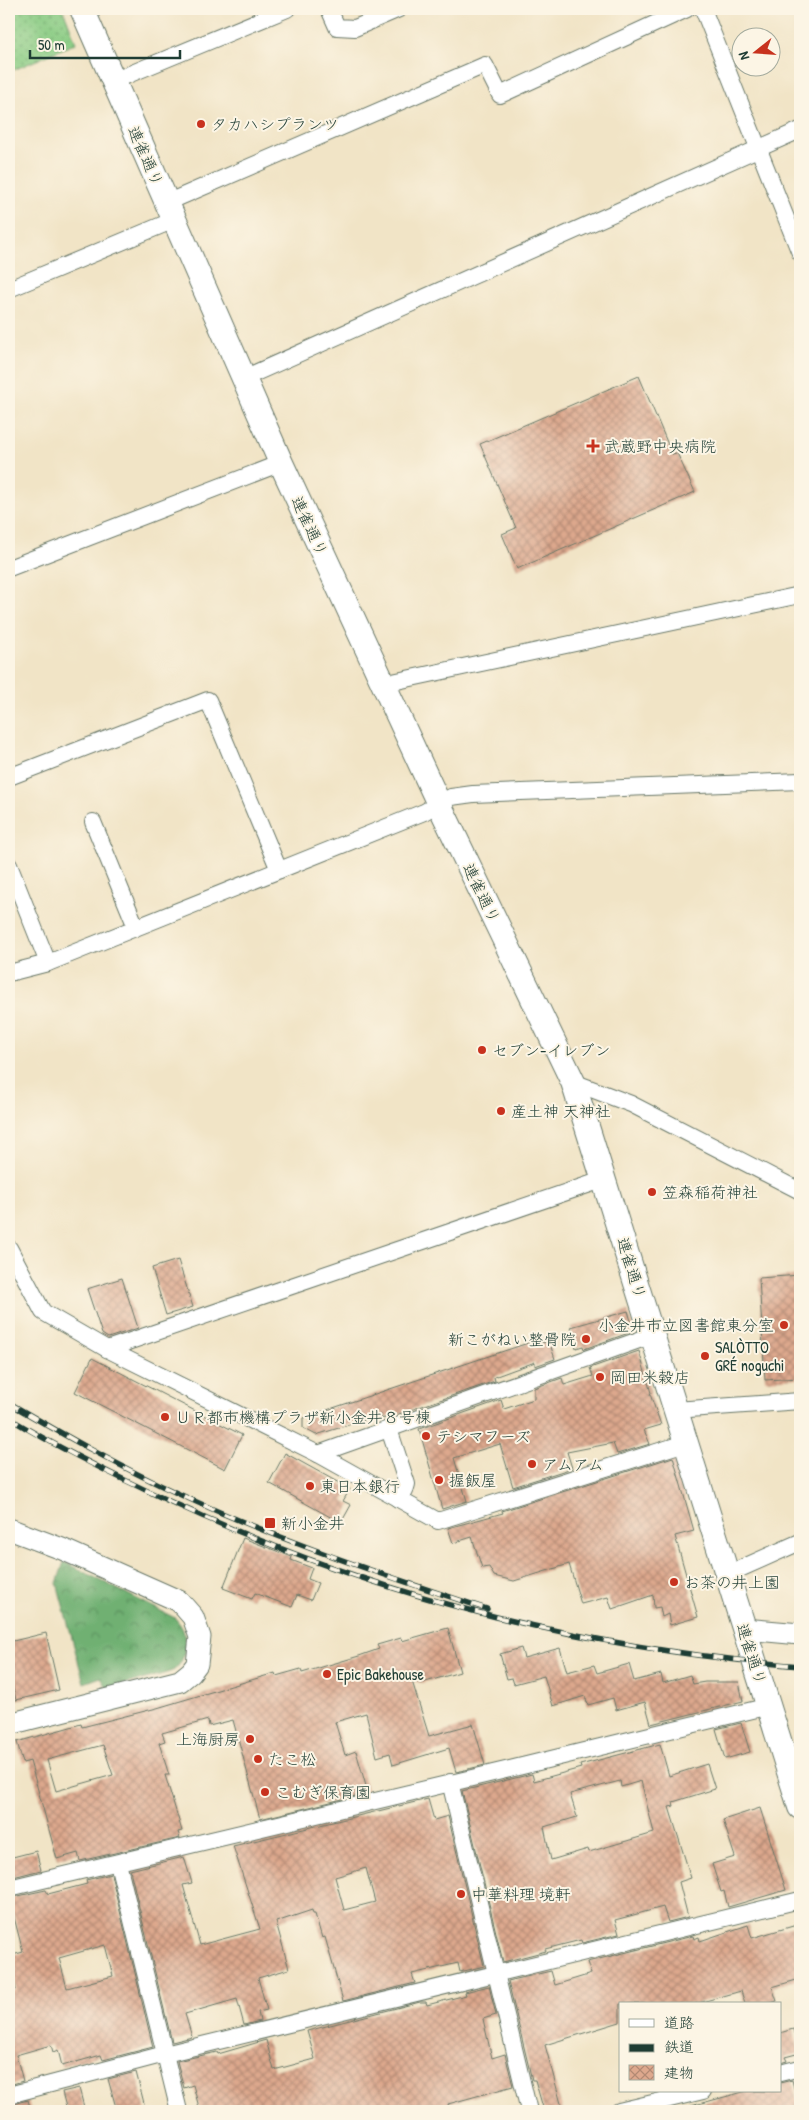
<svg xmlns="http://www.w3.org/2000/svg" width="809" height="2120" font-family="'Patrick Hand','Klee One',sans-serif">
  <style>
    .forest { fill: url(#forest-crowns); stroke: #477653 }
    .park { fill: url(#park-dots); stroke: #54845c }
    .building { fill: url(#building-cross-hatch); fill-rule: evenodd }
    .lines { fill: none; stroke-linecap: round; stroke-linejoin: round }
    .minor-casing { stroke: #687767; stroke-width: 18 }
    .tertiary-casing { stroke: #687767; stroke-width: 23 }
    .secondary-casing { stroke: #687767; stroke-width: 26 }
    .minor { stroke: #fff; stroke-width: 16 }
    .tertiary { stroke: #fff; stroke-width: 21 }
    .secondary { stroke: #fff; stroke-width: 24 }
    .rail-casing { stroke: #1f3d34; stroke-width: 5.5 }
    .rail { stroke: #fcf5e5; stroke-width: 4; stroke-dasharray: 11; stroke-linecap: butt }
    .poi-dot { fill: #c8321e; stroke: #fcf5e5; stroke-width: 2 }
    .labels { text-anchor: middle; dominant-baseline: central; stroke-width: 4; stroke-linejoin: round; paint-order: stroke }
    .poi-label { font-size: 16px; fill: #1f3d34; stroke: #fcf5e5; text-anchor: start }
    .street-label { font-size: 16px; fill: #1f3d34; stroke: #fcf5e5 }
  </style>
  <defs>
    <pattern id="forest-crowns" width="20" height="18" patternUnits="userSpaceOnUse" patternTransform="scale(1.25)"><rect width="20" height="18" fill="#6fb072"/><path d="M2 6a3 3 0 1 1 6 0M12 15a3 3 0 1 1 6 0" fill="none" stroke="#5b905e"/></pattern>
    <pattern id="park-dots" width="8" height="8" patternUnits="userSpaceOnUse" patternTransform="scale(1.25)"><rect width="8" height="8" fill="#8acc84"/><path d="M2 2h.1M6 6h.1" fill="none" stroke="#70a76d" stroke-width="1.8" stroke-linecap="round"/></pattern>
    <pattern id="building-cross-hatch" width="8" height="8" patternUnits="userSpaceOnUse" patternTransform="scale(1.25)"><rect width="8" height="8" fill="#dda88d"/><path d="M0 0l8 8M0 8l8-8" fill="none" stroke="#b38a74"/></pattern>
  </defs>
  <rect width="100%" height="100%" fill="#fcf5e5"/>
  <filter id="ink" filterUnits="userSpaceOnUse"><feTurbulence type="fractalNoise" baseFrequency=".02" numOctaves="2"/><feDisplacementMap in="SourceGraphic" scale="10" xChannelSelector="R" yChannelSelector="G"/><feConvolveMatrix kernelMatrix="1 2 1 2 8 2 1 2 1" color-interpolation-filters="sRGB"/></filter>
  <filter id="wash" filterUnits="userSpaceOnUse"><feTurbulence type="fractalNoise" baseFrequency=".0096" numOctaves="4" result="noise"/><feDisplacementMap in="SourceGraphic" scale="20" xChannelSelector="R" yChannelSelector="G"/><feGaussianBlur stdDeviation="1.12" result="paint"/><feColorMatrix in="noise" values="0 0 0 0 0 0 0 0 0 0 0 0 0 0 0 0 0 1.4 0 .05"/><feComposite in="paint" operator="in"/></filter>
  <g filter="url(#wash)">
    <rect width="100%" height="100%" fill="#f1e4c6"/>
    <path class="forest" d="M64,1562l111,56c7,8 10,14 10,24 1,10 -3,22 -11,28 -9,5 -54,15 -67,18l-6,-11 -17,6 -27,-100z"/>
    <polygon class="park" points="9,9 63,9 76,43 9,72"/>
    <g id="blocks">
      <g class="building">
        <polygon points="639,376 672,454 677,453 695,492 517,569 502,534 516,528 480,444"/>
        <polygon points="178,1260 193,1307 166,1315 152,1268"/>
        <polygon points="800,1275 800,1378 765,1380 759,1278"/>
        <polygon points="122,1278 138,1328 108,1338 102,1334 87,1289"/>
        <polygon points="628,1311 634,1331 584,1349 583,1346 576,1348 571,1327"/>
        <polygon points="540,1339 541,1343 549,1341 555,1359 535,1366 535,1362 494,1377 495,1381 396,1415 381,1419 381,1415 316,1435 303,1428 303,1418"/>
        <polygon points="639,1351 651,1393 650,1394 661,1425 644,1430 650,1444 617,1454 613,1443 567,1452 572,1468 513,1487 500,1444 454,1458 467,1501 442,1509 419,1429 501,1400 504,1409 534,1399 534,1388 562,1378 564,1385 593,1376 590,1368"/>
        <polygon points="92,1358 242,1435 225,1469 75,1392"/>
        <polygon points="285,1453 350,1489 343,1501 351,1505 341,1523 269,1483"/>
        <polygon points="673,1457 694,1531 675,1536 698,1617 670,1625 668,1614 662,1617 660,1607 654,1608 653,1595 612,1609 608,1597 581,1604 569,1564 514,1581 494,1576 489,1567 482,1568 472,1537 453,1543 448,1528 503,1513 502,1511"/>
        <polygon points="243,1538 292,1557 291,1560 312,1568 308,1579 318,1583 311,1600 297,1595 292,1607 255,1593 252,1599 223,1588"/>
        <path d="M448,1628l12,44 -38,11 -10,-2 17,55 44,-12 12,41 -29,7 -7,-24 -56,17 -3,-12 -13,4 -11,-44 -31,9 10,33 11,-4 12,42 -108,26 -27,-99 -24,6 -1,-6 -46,13 3,8 -6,2 10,32h-4l17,56 -4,1 2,6 -100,23 -2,-8 -21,6 -27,-98 -7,2 -6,-21 64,-18 1,3 75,-19 118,-35 1,3 25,-7 1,4 57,-17 20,-7 -2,-4 24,-7 1,3zM103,1745l10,30 -57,16 -9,-31z"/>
        <polygon points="46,1633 59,1690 16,1700 9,1672 9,1642"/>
        <polygon points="521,1648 524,1658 560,1648 567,1672 594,1665 597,1673 629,1664 634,1681 661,1674 663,1683 690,1675 693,1684 705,1682 739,1682 743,1701 651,1724 645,1702 616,1710 613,1698 588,1705 585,1696 553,1706 544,1676 514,1684 512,1678 507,1679 500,1654"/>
        <polygon points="741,1723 750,1752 725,1759 716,1729"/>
        <path d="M660,1744l9,32 38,-12 8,25 -42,13 1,4 -5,1 22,71 -12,4 9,35 -20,5 -5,-15 -48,13 4,14 -37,9 -1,-3 -36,9 1,2 -43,11 -41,-171 70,-17 2,7 47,-13 -1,-3zM620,1781l1,6 20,-6 13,52 -65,19 -1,-3 -37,11 -7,-33 33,-10 -7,-23z"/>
        <path d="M428,1799l6,21 14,-4 36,150 -24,6 -2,-9 -46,11 3,9 -72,18 -18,-64 -3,1 -7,-24h-2l-1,-4 -36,12 13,47 -31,9 9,32 -9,2 2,9 -16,4 -7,-26 -52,15 7,23 -20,5 -42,-172 54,-13 8,26 -9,2 17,60 60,-16 -27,-83zM366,1868l9,34 -31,8 -9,-33z"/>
        <polygon points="760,1808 786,1890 728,1907 724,1891 721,1892 712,1864 735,1857 723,1820"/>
        <polygon points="36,1851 41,1870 9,1878 9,1858"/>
        <path d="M111,1874l42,173 -50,13 -2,-5 -39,11 -4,-16 -5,2 -2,-7 -35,10 7,26 -14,4v-93l7,-2 -7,-27v-7l14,-4 -14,-54 37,-8 2,4 39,-10 -1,-4zM105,1945l8,31 -46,12 -8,-30z"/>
        <polygon points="800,1924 800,1979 772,1987 777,2001 768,2004 745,2004 741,1991 695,2004 620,2004 620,2022 545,2045 563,2111 544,2111 535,2080 532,2080 508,1981 551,1971 555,1985 591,1974 587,1962 693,1936 694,1939 699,1937 700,1941 748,1925 752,1938"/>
        <polygon points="489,1986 496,2015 483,2019 492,2058 505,2054 513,2086 448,2104 450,2111 200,2111 193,2085 184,2088 177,2061 217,2052 218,2054 266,2040 274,2070 315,2059 307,2031 420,2002 426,2002 427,2005 466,1995 465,1992"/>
        <polygon points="793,2029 800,2053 785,2057 787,2061 780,2063 780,2033"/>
        <polygon points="136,2072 146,2111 117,2111 108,2079"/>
        <polygon points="792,2080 800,2111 692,2111 691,2106 747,2091 780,2091 780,2083"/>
        <polygon points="79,2088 85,2111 67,2111 62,2092"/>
        <polygon points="28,2100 31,2111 11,2111 9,2105"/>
      </g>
    </g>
  </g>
  <g filter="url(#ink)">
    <use href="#blocks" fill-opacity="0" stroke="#687767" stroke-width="1"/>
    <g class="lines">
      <g class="minor-casing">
        <g id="minor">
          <polyline points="329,9 337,27 355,28 399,9"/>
          <polyline points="703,9 800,253"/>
          <polyline points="113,81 287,9"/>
          <polyline points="166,203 485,65 500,95 687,9"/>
          <polyline points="9,289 174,220"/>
          <polyline points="244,378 800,130"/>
          <polyline points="9,568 281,463"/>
          <polyline points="383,684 800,595"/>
          <polyline points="9,777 208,700 279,870"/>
          <polyline points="93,822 136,927"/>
          <polyline points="9,865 48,963"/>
          <polyline points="9,973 48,963 424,812 451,797 473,794 800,781"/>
          <polyline points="573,1082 631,1104 800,1191"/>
          <polyline points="9,1248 43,1312 107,1349 318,1454 438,1521 685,1443"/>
          <polyline points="107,1349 605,1179"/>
          <polyline points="675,1410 800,1401"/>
          <polyline points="389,1429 407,1484 405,1491 398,1499"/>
          <polyline points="318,1454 653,1335"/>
          <polyline points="726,1575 800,1542"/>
          <polyline points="450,1782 529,2111"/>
          <polyline points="118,1863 179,2111"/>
          <path d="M9,1888c253,-59 507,-120 760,-182"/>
          <polyline points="780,2073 800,2068"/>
          <polyline points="9,2095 165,2054 800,1900"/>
          <polyline points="619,2111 703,2091"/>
        </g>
      </g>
      <g class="tertiary-casing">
        <g id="tertiary">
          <polyline points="9,1529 62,1549 179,1601 193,1617 200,1637 197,1664 191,1672 180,1681 9,1724"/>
          <polyline points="744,1629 800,1634"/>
        </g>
      </g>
      <g class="secondary-casing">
        <polyline id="secondary" points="82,9 281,463 439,804 573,1082 800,1807"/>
      </g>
      <use href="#minor" class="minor"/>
      <use href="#tertiary" class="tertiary"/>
      <use href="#secondary" class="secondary"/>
      <g class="rail-casing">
        <g id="rail">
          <path d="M9,1403c55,32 111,64 170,91 99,46 204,81 308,115"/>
          <path d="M9,1418c51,31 106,58 160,83 203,94 408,147 631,165"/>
        </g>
      </g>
      <use href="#rail" class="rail"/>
    </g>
  </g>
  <g class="poi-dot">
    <circle cx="201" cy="124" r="5"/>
    <path d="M590.5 438.5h5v5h5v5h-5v5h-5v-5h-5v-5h5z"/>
    <circle cx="482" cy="1050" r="5"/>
    <circle cx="501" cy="1111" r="5"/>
    <circle cx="652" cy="1192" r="5"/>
    <circle cx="784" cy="1325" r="5"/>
    <circle cx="586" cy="1339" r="5"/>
    <circle cx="705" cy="1356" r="5"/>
    <circle cx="600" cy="1377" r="5"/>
    <circle cx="165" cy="1417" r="5"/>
    <circle cx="426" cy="1436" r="5"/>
    <circle cx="532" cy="1464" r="5"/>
    <circle cx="439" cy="1480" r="5"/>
    <circle cx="310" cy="1486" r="5"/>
    <rect x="264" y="1517" width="12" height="12" rx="2.5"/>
    <circle cx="674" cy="1582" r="5"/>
    <circle cx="327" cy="1674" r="5"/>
    <circle cx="250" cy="1739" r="5"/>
    <circle cx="258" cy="1759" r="5"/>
    <circle cx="265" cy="1792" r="5"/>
    <circle cx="461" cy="1894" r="5"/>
  </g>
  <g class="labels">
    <g class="poi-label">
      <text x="211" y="124">タカハシプランツ</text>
      <text x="604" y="446">武蔵野中央病院</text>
      <text x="492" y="1050">セブン-イレブン</text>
      <text x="511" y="1111">産土神 天神社</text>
      <text x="662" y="1192">笠森稲荷神社</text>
      <text x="774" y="1325" text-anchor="end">小金井市立図書館東分室</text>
      <text x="576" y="1339" text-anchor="end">新こがねい整骨院</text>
      <text x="715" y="1347">SALÒTTO<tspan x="715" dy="18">GRÉ noguchi</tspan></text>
      <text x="610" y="1377">岡田米穀店</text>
      <text x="175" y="1417">ＵＲ都市機構プラザ新小金井８号棟</text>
      <text x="436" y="1436">テシマフーズ</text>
      <text x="542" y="1464">アムアム</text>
      <text x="449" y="1480">握飯屋</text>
      <text x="320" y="1486">東日本銀行</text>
      <text x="281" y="1523">新小金井</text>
      <text x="684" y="1582">お茶の井上園</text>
      <text x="337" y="1674">Epic Bakehouse</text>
      <text x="240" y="1739" text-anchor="end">上海厨房</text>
      <text x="268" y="1759">たこ松</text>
      <text x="275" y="1792">こむぎ保育園</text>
      <text x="471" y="1894">中華料理 境軒</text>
    </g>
    <g class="street-label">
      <text transform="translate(146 156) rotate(66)">連雀通り</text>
      <text transform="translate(310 526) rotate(65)">連雀通り</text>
      <text transform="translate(482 893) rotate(64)">連雀通り</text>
      <text transform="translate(632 1268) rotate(73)">連雀通り</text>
      <text transform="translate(752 1654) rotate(72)">連雀通り</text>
    </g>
  </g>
  <rect width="809" height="2120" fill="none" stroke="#fcf5e5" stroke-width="30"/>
  <rect x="619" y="2002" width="162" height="90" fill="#fcf5e5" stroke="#a4ab9e"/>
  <rect x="629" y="2019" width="25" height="8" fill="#ffffff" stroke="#a4ab9e"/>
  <text x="664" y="2028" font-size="15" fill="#1f3d34">道路</text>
  <rect x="629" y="2044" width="25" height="8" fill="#1f3d34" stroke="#a4ab9e"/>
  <text x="664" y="2052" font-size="15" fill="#1f3d34">鉄道</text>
  <rect x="629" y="2065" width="25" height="15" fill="url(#building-cross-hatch)" stroke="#a4ab9e"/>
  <text x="664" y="2078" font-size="15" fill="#1f3d34">建物</text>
  <g transform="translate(756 52) rotate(253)"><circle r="24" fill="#fcf5e5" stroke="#a4ab9e"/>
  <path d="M0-4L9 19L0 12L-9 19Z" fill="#c8321e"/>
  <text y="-8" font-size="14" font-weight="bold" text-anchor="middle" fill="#1f3d34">N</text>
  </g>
  <path d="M30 50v8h150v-8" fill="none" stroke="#1f3d34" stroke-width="2.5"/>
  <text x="38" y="50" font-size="15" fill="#1f3d34" stroke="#fcf5e5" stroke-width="4" paint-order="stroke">50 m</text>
</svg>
